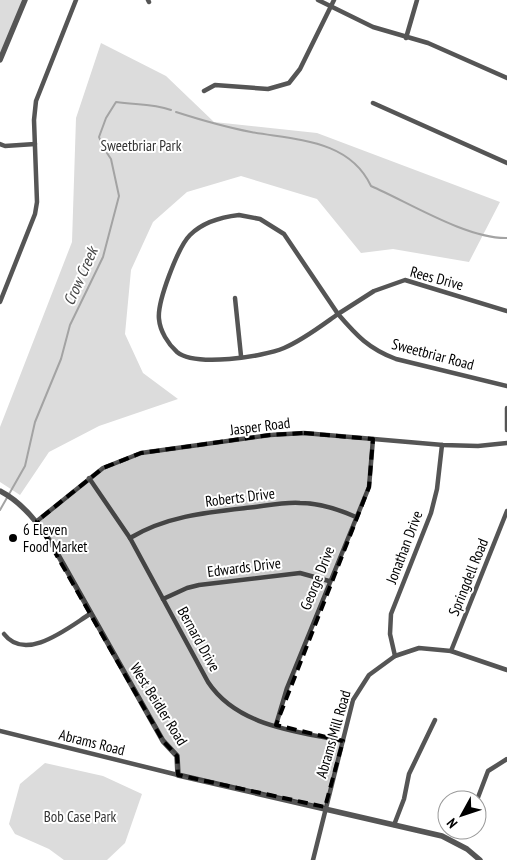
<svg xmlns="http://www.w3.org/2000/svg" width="507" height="860" font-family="'PT Sans Narrow',sans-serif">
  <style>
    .green { fill: #dcdcdc }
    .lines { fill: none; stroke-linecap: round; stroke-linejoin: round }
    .stream { stroke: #a3a3a3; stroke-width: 2 }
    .minor { stroke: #555; stroke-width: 4.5 }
    .tertiary { stroke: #555; stroke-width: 5.5 }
    .marked { fill: #000; fill-opacity: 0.2; stroke: #000; stroke-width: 4; stroke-dasharray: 10 6; stroke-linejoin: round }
    .poi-dot { fill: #000; stroke: #fff; stroke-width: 2 }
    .labels { text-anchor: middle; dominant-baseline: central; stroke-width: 4; stroke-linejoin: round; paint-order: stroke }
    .park-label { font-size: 15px; fill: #333; stroke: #fff }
    .street-label { font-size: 15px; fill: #000; stroke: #fff }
    .poi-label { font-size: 15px; fill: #000; stroke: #fff; text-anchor: start }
    .water-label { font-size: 16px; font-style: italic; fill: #444; stroke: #fff }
  </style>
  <rect width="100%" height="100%" fill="#fff"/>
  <g class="green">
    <polygon points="0,0 25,0 0,60"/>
    <polygon points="101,43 166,76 214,122 317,133 500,202 469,262 393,249 361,253 317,199 241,176 187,192 153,222 131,270 125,334 143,373 178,399 99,426 49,452 20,495 0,482 0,427 72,242 76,118"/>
    <polygon points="45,763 103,776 142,794 125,843 107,860 64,860 49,849 15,834 9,824 20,784"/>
  </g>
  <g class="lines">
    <g class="stream">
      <path d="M176,112c25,8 49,15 75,20 44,8 98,7 120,54 37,16 96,53 136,52"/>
      <path d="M0,510l25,-44 10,-44 26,-63 9,-34 33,-68 16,-61 -8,-37 -8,-12 -4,-10 7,-19 10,-16c20,3 36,1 55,8"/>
    </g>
    <g class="minor">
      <polyline points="148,0 149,2"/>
      <polyline points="318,0 373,27 428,43 507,78"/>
      <polyline points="406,38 417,0"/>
      <polyline points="204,91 215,85 268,89 289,83 300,69 334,0"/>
      <polyline points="373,103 507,163"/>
      <polyline points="0,144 5,146 35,144"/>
      <path d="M239,215l21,4 24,15 54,80c-17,12 -35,26 -54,34 -21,9 -89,19 -107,4 -9,-8 -17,-21 -18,-33 -2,-17 19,-72 31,-84 13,-13 31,-18 49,-20z"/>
      <polyline points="235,298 241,356"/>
      <polyline points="0,302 35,214 37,202 34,120 36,101 76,0"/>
      <path d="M507,311l-102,-31 -31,11 -36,23c19,22 31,35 58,45l111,27"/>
      <polyline points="507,408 507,430"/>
      <path d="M89,478l41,60 78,144c29,44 87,49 135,59"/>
      <polyline points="37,521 103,468 141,453 270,435 304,433 443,445 478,446 507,443"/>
      <path d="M130,538c38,-23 81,-26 125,-31 15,-2 31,-5 45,-4 20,0 38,6 56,14"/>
      <polyline points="163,599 187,588 199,585 300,573 329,581"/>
      <path d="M4,634c22,29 65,-7 86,-20"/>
      <polyline points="451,651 507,511"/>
      <polyline points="395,656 390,634 391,614 431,513 437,489 442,445"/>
      <polyline points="276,725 287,688 369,487 373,439"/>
      <polyline points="0,731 178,775"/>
      <polyline points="477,800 488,771 507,759"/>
      <polyline points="394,825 404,799 409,774 435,720"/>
      <polyline points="313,860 353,700 369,675 395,656 419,648 451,651 507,670"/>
    </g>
    <g class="tertiary">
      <polyline points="0,60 25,0"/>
      <path d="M0,491c23,12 39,33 53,55l110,195 14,15 1,19 264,61 25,13 13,11"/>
    </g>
  </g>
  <path class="marked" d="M304,433l69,6 -4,48 -93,238 67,16 -18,66 -147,-32 -1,-19 -14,-15 -126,-220 66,-53 38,-15 129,-18z"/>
  <circle class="poi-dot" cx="13" cy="538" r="5"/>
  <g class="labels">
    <g class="park-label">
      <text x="141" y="145">Sweetbriar Park</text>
      <text x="80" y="816">Bob Case Park</text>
    </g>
    <g class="street-label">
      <text transform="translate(437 278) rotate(15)">Rees Drive</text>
      <text transform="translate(433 354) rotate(15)">Sweetbriar Road</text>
      <text transform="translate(260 426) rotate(-7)">Jasper Road</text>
      <text transform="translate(240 497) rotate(-7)">Roberts Drive</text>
      <text transform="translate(404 547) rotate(-69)">Jonathan Drive</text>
      <text transform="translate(244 567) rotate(-7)">Edwards Drive</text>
      <text transform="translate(468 577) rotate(-68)">Springdell Road</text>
      <text transform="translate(317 578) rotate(-68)">George Drive</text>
      <text transform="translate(199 639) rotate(61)">Bernard Drive</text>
      <text transform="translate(159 704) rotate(58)">West Beidler Road</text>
      <text transform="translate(333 734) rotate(-74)">Abrams Mill Road</text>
      <text transform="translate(92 742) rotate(14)">Abrams Road</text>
    </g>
    <g class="poi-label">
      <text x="23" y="529">6 Eleven<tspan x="23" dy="17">Food Market</tspan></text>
    </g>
    <g class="water-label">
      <text transform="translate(80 276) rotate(-66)">Crow Creek</text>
    </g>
  </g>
  <g transform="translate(462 815) rotate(230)"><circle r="24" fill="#ffffff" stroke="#999999"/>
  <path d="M0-4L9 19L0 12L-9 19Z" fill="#000000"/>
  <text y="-8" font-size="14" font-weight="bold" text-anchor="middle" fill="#000000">N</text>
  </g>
</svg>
